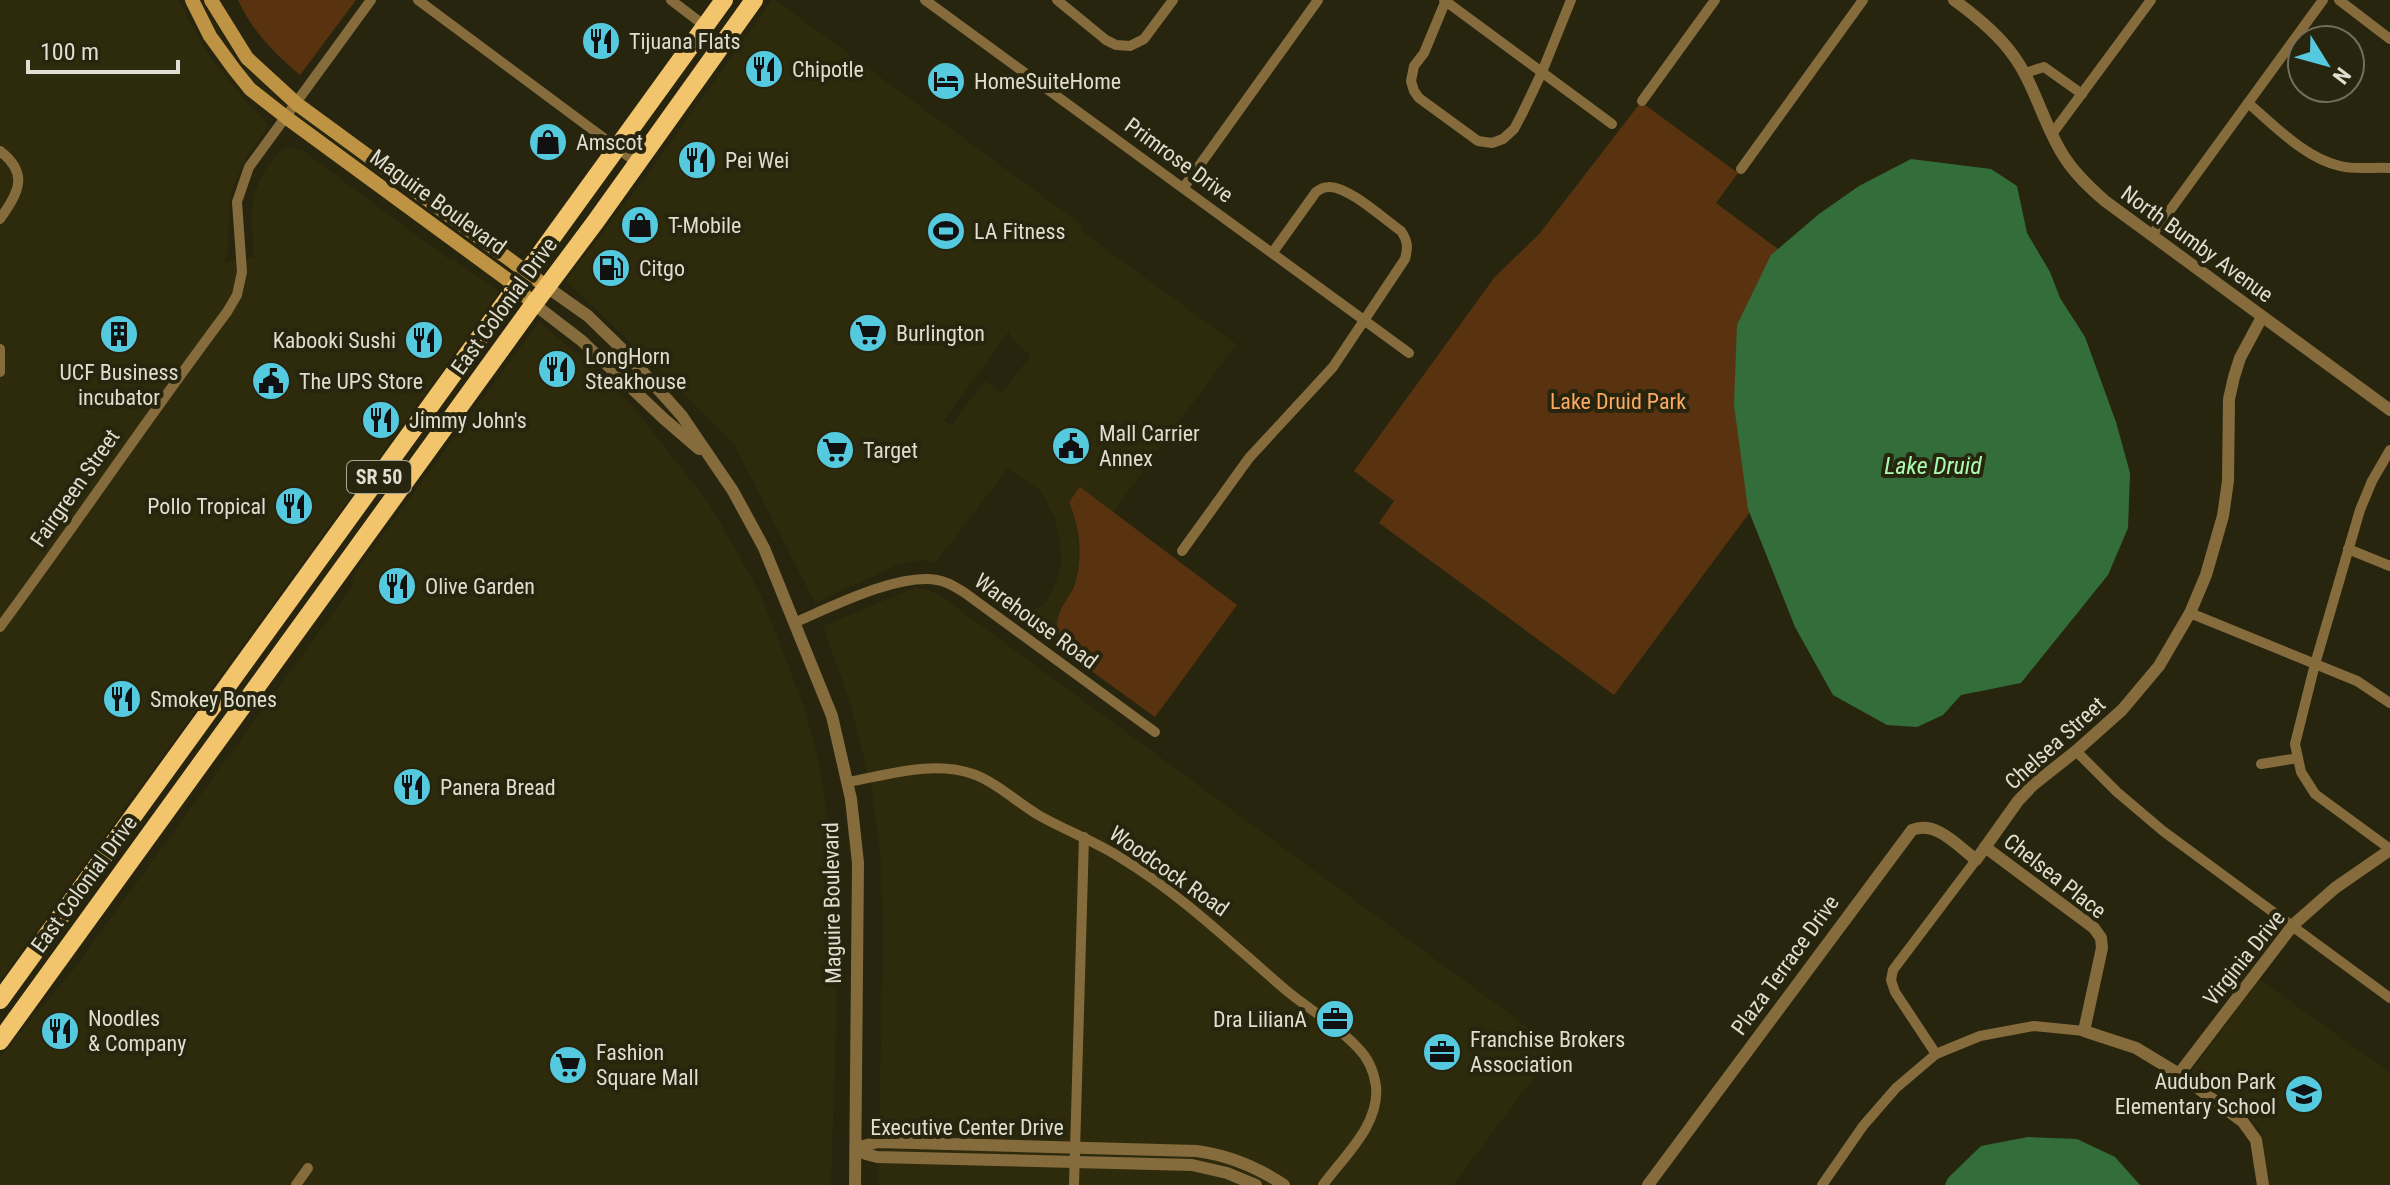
<svg xmlns="http://www.w3.org/2000/svg" width="2390" height="1185" font-family="'Roboto Condensed',sans-serif">
  <style>
    .built { fill: #2e2b0c; fill-rule: evenodd }
    .green { fill: #59330f }
    .water { fill: #336e3a }
    .lines { fill: none; stroke-linecap: round; stroke-linejoin: round }
    .minor { stroke: #866c3d; stroke-width: 10 }
    .tertiary { stroke: #866c3d; stroke-width: 12 }
    .secondary { stroke: #be9444; stroke-width: 14 }
    .trunk { stroke: #f2c46c; stroke-width: 18 }
    .labels { text-anchor: middle; dominant-baseline: central; stroke-width: 8; stroke-linejoin: round; paint-order: stroke }
    .shield { fill: #28250f; stroke: #a8a696; stroke-width: 2 }
    .shield-label { font-size: 20px; font-weight: bold; fill: #dfded0 }
    .poi-label { font-size: 22px; fill: #dfded0; stroke: #28250f; text-anchor: start }
    .street-label { font-size: 22px; fill: #dfded0; stroke: #28250f }
    .park-label { font-size: 22px; fill: #fca961; stroke: #28250f }
    .water-label { font-size: 24px; font-style: italic; fill: #a9fcb0; stroke: #28250f }
  </style>
  <rect width="100%" height="100%" fill="#28250f"/>
  <g class="built">
    <polygon points="0,0 178,0 207,53 248,104 267,123 267,128 246,158 233,187 229,209 228,252 224,262 254,257 251,213 255,192 262,175 273,159 281,150 289,147 303,151 450,260 452,258 499,292 0,980"/>
    <path d="M772,0h3l308,226 -2,5 155,113 -123,168 -33,-24 -11,14 7,16 3,41 -4,24 -16,31 -5,30 -37,-27 28,-13 11,-22 5,-17 -1,-24 -5,-23 -14,-28 -33,-22 -72,94 -13,-2 -22,3 -86,40 -81,-159 -168,-164 87,-113zM1009,331l2,8 20,16 -29,38 -18,-12 -32,44 14,12 -22,-17z"/>
    <polygon points="539,322 588,362 634,408 710,505 760,593 800,696 814,742 822,780 834,883 836,1021 831,1185 0,1185 0,1058 19,1033 68,977 352,587 355,573"/>
    <polygon points="915,588 929,590 942,597 1556,1048 1453,1185 878,1185 883,940 881,858 872,790 850,702 823,626"/>
    <polygon points="2259,979 2390,1073 2390,1185 2269,1185 2260,1129 2243,1112 2191,1072"/>
  </g>
  <g class="green">
    <path d="M238,0h118l-56,75c-25,-21 -48,-44 -62,-75z"/>
    <polygon points="1641,102 1738,173 1716,203 1886,329 1614,695 1379,523 1394,501 1354,471 1494,278 1540,233"/>
    <path d="M1080,487l157,118 -82,112 -101,-73c2,-10 2,-23 6,-32 4,-10 11,-18 15,-28 8,-27 5,-57 -6,-82z"/>
  </g>
  <g class="water">
    <polygon points="1911,159 1991,169 2017,186 2027,233 2050,272 2060,298 2085,337 2116,422 2130,473 2128,528 2108,575 2021,683 1961,695 1943,715 1917,727 1887,725 1833,695 1795,627 1748,509 1734,405 1737,325 1771,255 1819,214 1859,186"/>
    <polygon points="2028,1137 2077,1139 2115,1157 2140,1185 1945,1185 1948,1178 1981,1146"/>
  </g>
  <g class="lines">
    <g class="minor">
      <polyline points="418,0 636,162"/>
      <polyline points="671,0 705,26 715,53"/>
      <polyline points="925,0 1409,353"/>
      <polyline points="1057,0 1106,40 1116,45 1130,46 1144,39 1173,0"/>
      <polyline points="1444,0 1612,124"/>
      <polyline points="1446,0 1424,53 1414,66 1411,81 1414,91 1419,98 1478,141 1492,143 1503,139 1514,129 1522,114 1542,72 1571,0"/>
      <polyline points="2339,0 2390,39"/>
      <polyline points="2025,73 2044,67 2082,94"/>
      <polyline points="1642,101 1715,0"/>
      <path d="M2248,103c27,23 57,55 92,63 15,4 34,1 50,2"/>
      <polyline points="2052,134 2151,0"/>
      <path d="M0,151c30,23 18,42 0,68"/>
      <polyline points="1741,169 1863,0"/>
      <polyline points="1184,187 1318,0"/>
      <polyline points="2152,235 2323,0"/>
      <polyline points="0,349 0,372"/>
      <polyline points="2390,450 2372,481 2360,510 2315,664 2295,744 2301,772 2315,794 2390,849"/>
      <polyline points="2348,549 2390,566"/>
      <path d="M1182,551l67,-93 84,-91 72,-108c3,-11 3,-18 -4,-28 -16,-11 -54,-46 -73,-44 -5,0 -8,2 -12,5l-43,60"/>
      <polyline points="2190,613 2357,681 2390,703"/>
      <path d="M794,623c37,-16 104,-50 143,-43 10,1 20,8 28,13l190,139"/>
      <path d="M0,627c77,-104 149,-211 227,-315l10,-17 5,-23 -5,-70 12,-35 122,-167"/>
      <polyline points="2076,751 2117,792 2163,831 2390,998"/>
      <polyline points="2261,764 2298,758"/>
      <path d="M848,782c40,-7 85,-22 125,-8 23,8 46,30 67,42 27,15 56,26 81,42 61,37 112,87 166,133 23,19 51,35 71,57 10,10 16,24 18,38 4,39 -32,70 -53,99"/>
      <polyline points="1936,1054 1895,992 1891,980 1893,970 1976,860"/>
      <polyline points="296,1185 308,1168"/>
      <polyline points="1074,1185 1084,837"/>
      <polyline points="1822,1185 1863,1126 1896,1088 1936,1054 1980,1036 2034,1026 2084,1031"/>
    </g>
    <g class="tertiary">
      <path d="M1954,0c22,16 43,33 59,55 22,30 30,68 50,100 11,18 26,32 42,46l285,209"/>
      <polyline points="547,287 588,316 625,352 682,416 733,491 764,548 832,716 851,799 858,863 855,1185"/>
      <polyline points="534,304 582,341 663,418 699,449"/>
      <polyline points="1985,847 2094,928 2101,938 2102,948 2084,1031 2136,1048 2179,1074 2243,1122 2256,1140 2263,1185"/>
      <polyline points="2179,1074 2293,925 2335,888 2390,850"/>
      <path d="M856,1148l22,-6 318,9c32,4 61,16 88,34"/>
      <polyline points="856,1148 866,1154 877,1157 1192,1165 1227,1173 1256,1185"/>
      <path d="M1648,1185l264,-355c24,-10 46,16 64,30l42,-59 15,-16 43,-34 46,-41 37,-44 31,-53 16,-38 17,-59 5,-35 1,-82 5,-22 6,-19 22,-41"/>
    </g>
    <g class="secondary">
      <polyline points="192,0 210,36 234,69 250,89 287,118 508,280 534,304"/>
      <polyline points="211,0 247,58 297,104 547,287"/>
    </g>
    <g class="trunk">
      <polyline points="0,1000 724,0"/>
      <polyline points="0,1041 528,312 596,221 754,0"/>
    </g>
  </g>
  <defs>
    <g id="restaurant-disc" transform="scale(2)"><circle r="9.5" fill="#55cadf" stroke="#28250f"/><path d="M-5-6h1v4h1v-4h1v4h1v-4h1v5L-1.5 .5V6h-2V.5L-5-1ZM5-6V6H3V1.5H1.5Q1.5-4 5-6Z" fill="#111"/></g>
    <g id="hotel-disc" transform="scale(2)"><circle r="9.5" fill="#55cadf" stroke="#28250f"/><path d="M-6-4.5h1.5V1H6V5H4.5V3h-9V5H-6ZM-4 0a1.8 1.8 0 1 1 3.6 0ZM.5 0V-2.5h3Q6-2.5 6 0Z" fill="#111"/></g>
    <g id="shop-disc" transform="scale(2)"><circle r="9.5" fill="#55cadf" stroke="#28250f"/><path d="M-5-2.5h2.3a2.7 3.5 0 0 1 5.4 0H5L5.5 6h-11ZM-1.5-2.5h3a1.5 2.3 0 0 0-3 0Z" fill="#111"/></g>
    <g id="stadium-disc" transform="scale(2)"><circle r="9.5" fill="#55cadf" stroke="#28250f"/><path d="M0-5a6.5 5 0 1 0 0 10a6.5 5 0 1 0 0-10ZM-3.5-1.8h7v3.6h-7Z" fill="#111"/></g>
    <g id="fuel-disc" transform="scale(2)"><circle r="9.5" fill="#55cadf" stroke="#28250f"/><path d="M-5.5-6h7V0h2V4h1.3V-2.5L3-4.5l.8-.8L6-3V5H2.5V1h-1V6h-7ZM-4.2-4.7v3.2H.2V-4.7Z" fill="#111"/></g>
    <g id="supermarket-disc" transform="scale(2)"><circle r="9.5" fill="#55cadf" stroke="#28250f"/><path d="M-6-5.5h2.5l.6 2H6L4.5 2H-2.5L-4.4-4H-6ZM-1.5 3.2a1.3 1.3 0 1 0 .1 0ZM3 3.2a1.3 1.3 0 1 0 .1 0Z" fill="#111"/></g>
    <g id="building-disc" transform="scale(2)"><circle r="9.5" fill="#55cadf" stroke="#28250f"/><path d="M-4-6H4V6H1V3H-1V6H-4ZM-2.5-4.3h1.7v1.8h-1.7ZM.8-4.3h1.7v1.8H.8ZM-2.5-1h1.7V.8h-1.7ZM.8-1h1.7V.8H.8Z" fill="#111"/></g>
    <g id="civic-disc" transform="scale(2)"><circle r="9.5" fill="#55cadf" stroke="#28250f"/><path d="M-.6-6.5H3V-4.5H.6V-3L4-1V1h2V6H-6V1h2V-1L-.6-3ZM-1.2 2.5V6h2.4V2.5Z" fill="#111"/></g>
    <g id="office-disc" transform="scale(2)"><circle r="9.5" fill="#55cadf" stroke="#28250f"/><path d="M-6-3h4V-5.5h4V-3h4V5H-6ZM-1-4.5V-3h2v-1.5ZM-6 0V1H6V0Z" fill="#111"/></g>
    <g id="school-disc" transform="scale(2)"><circle r="9.5" fill="#55cadf" stroke="#28250f"/><path d="M0-5L7-2L0 1L-7-2ZM-4 1L0 2.5L4 1V4Q0 6-4 4Z" fill="#111"/></g>
  </defs>
  <g fill-rule="evenodd">
    <use href="#restaurant-disc" x="601" y="41"/>
    <use href="#restaurant-disc" x="764" y="69"/>
    <use href="#hotel-disc" x="946" y="81"/>
    <use href="#shop-disc" x="548" y="142"/>
    <use href="#restaurant-disc" x="697" y="160"/>
    <use href="#shop-disc" x="640" y="225"/>
    <use href="#stadium-disc" x="946" y="231"/>
    <use href="#fuel-disc" x="611" y="268"/>
    <use href="#supermarket-disc" x="868" y="333"/>
    <use href="#building-disc" x="119" y="334"/>
    <use href="#restaurant-disc" x="424" y="340"/>
    <use href="#restaurant-disc" x="557" y="369"/>
    <use href="#civic-disc" x="271" y="381"/>
    <use href="#restaurant-disc" x="381" y="420"/>
    <use href="#civic-disc" x="1071" y="446"/>
    <use href="#supermarket-disc" x="835" y="450"/>
    <use href="#restaurant-disc" x="294" y="506"/>
    <use href="#restaurant-disc" x="397" y="586"/>
    <use href="#restaurant-disc" x="122" y="699"/>
    <use href="#restaurant-disc" x="412" y="787"/>
    <use href="#office-disc" x="1335" y="1019"/>
    <use href="#restaurant-disc" x="60" y="1031"/>
    <use href="#office-disc" x="1442" y="1052"/>
    <use href="#supermarket-disc" x="568" y="1065"/>
    <use href="#school-disc" x="2304" y="1094"/>
  </g>
  <g class="labels">
    <rect class="shield" x="347" y="461" width="64" height="32" rx="6"/>
    <g class="shield-label">
      <text x="379" y="477">SR 50</text>
    </g>
    <g class="poi-label">
      <text x="629" y="41">Tijuana Flats</text>
      <text x="792" y="69">Chipotle</text>
      <text x="974" y="81">HomeSuiteHome</text>
      <text x="576" y="142">Amscot</text>
      <text x="725" y="160">Pei Wei</text>
      <text x="668" y="225">T-Mobile</text>
      <text x="974" y="231">LA Fitness</text>
      <text x="639" y="268">Citgo</text>
      <text x="896" y="333">Burlington</text>
      <text x="396" y="340" text-anchor="end">Kabooki Sushi</text>
      <text x="585" y="356">LongHorn<tspan x="585" dy="25">Steakhouse</tspan></text>
      <text x="119" y="372" text-anchor="middle">UCF Business<tspan x="119" dy="25">incubator</tspan></text>
      <text x="299" y="381">The UPS Store</text>
      <text x="409" y="420">Jimmy John's</text>
      <text x="1099" y="433">Mall Carrier<tspan x="1099" dy="25">Annex</tspan></text>
      <text x="863" y="450">Target</text>
      <text x="266" y="506" text-anchor="end">Pollo Tropical</text>
      <text x="425" y="586">Olive Garden</text>
      <text x="150" y="699">Smokey Bones</text>
      <text x="440" y="787">Panera Bread</text>
      <text x="88" y="1018">Noodles<tspan x="88" dy="25">&amp; Company</tspan></text>
      <text x="1307" y="1019" text-anchor="end">Dra LilianA</text>
      <text x="1470" y="1039">Franchise Brokers<tspan x="1470" dy="25">Association</tspan></text>
      <text x="596" y="1052">Fashion<tspan x="596" dy="25">Square Mall</tspan></text>
      <text x="2276" y="1081" text-anchor="end">Audubon Park<tspan x="2276" dy="25">Elementary School</tspan></text>
    </g>
    <g class="street-label">
      <text transform="translate(1179 160) rotate(36)">Primrose Drive</text>
      <text transform="translate(438 202) rotate(36)">Maguire Boulevard</text>
      <text transform="translate(2197 244) rotate(36)">North Bumby Avenue</text>
      <text transform="translate(504 306) rotate(-54)">East Colonial Drive</text>
      <text transform="translate(75 488) rotate(-55)">Fairgreen Street</text>
      <text transform="translate(1036 621) rotate(36)">Warehouse Road</text>
      <text transform="translate(2055 743) rotate(-42)">Chelsea Street</text>
      <text transform="translate(1169 871) rotate(35)">Woodcock Road</text>
      <text transform="translate(2055 876) rotate(38)">Chelsea Place</text>
      <text transform="translate(84 884) rotate(-54)">East Colonial Drive</text>
      <text transform="translate(832 903) rotate(-91)">Maguire Boulevard</text>
      <text transform="translate(2244 958) rotate(-51)">Virginia Drive</text>
      <text transform="translate(1785 965) rotate(-54)">Plaza Terrace Drive</text>
      <text x="967" y="1127">Executive Center Drive</text>
    </g>
    <g class="park-label">
      <text x="1618" y="401">Lake Druid Park</text>
    </g>
    <g class="water-label">
      <text x="1933" y="466">Lake Druid</text>
    </g>
  </g>
  <g transform="translate(2326 64) rotate(127)"><circle r="38" fill="#28250f" stroke="#716f5c" stroke-width="2"/>
  <path d="M0-6L14 30L0 20L-14 30Z" fill="#55cadf"/>
  <text y="-12" font-size="22" font-weight="bold" text-anchor="middle" fill="#dfded0">N</text>
  </g>
  <path d="M28 60v12h150v-12" fill="none" stroke="#dfded0" stroke-width="4"/>
  <text x="40" y="60" font-size="24" fill="#dfded0" stroke="#28250f" stroke-width="6" paint-order="stroke">100 m</text>
</svg>
